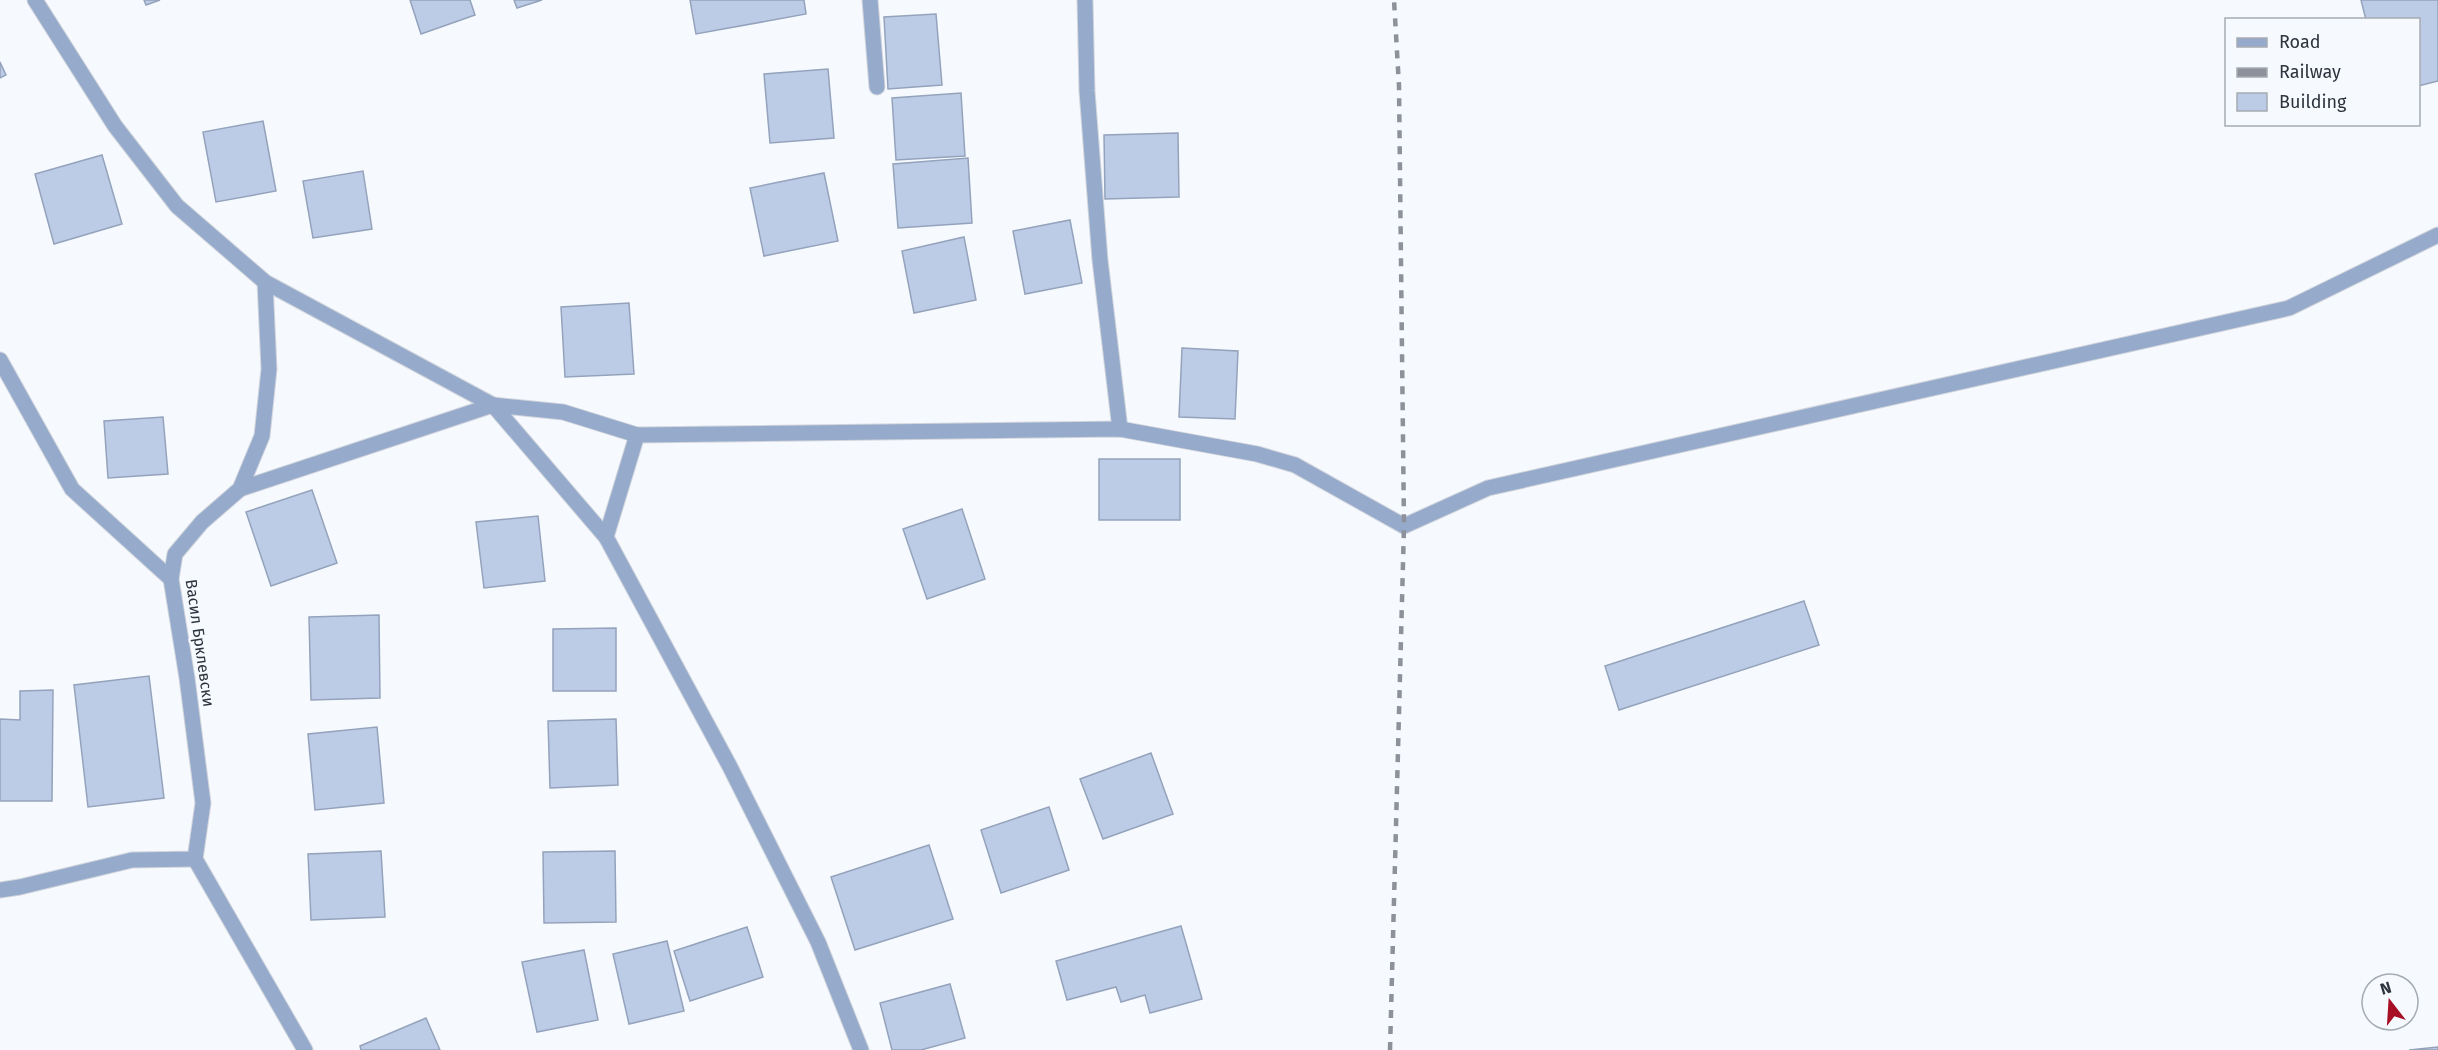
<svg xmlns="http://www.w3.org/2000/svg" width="2438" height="1050" font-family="'Fira Sans',sans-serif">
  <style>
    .building { fill: #bdcce6; stroke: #94a3bb; stroke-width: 1.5 }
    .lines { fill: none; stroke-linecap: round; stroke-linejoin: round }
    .minor-casing { stroke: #d2d6dc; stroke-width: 17 }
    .minor { stroke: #96aacb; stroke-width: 15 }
    .rail { stroke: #8d929a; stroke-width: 4.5; stroke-dasharray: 8 8; stroke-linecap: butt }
    .labels { text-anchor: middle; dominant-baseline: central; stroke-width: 4.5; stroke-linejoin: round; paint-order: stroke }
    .street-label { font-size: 16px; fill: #2e343e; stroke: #f6faff }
  </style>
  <rect width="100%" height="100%" fill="#f6faff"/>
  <g class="building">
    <polygon points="144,0 160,0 146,5"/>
    <polygon points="410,0 470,0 475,15 421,34"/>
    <polygon points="514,0 542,0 517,8"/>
    <polygon points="690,0 804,0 806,14 696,34"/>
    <polygon points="2361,0 2438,0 2438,81 2418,86 2418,20 2366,20"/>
    <polygon points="936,14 942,85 888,89 884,17"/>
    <polygon points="0,62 6,75 0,78"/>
    <polygon points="828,69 834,138 770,143 764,74"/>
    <polygon points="961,93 965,156 896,160 892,98"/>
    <polygon points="263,121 276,191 216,202 203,132"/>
    <polygon points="1178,133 1179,197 1105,199 1104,135"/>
    <polygon points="102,155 122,224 54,244 35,174"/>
    <polygon points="968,158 972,223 898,228 893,164"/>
    <polygon points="363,171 372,229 313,238 303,181"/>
    <polygon points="824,173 838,241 764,256 750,188"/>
    <polygon points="1070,220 1082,283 1025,294 1013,231"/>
    <polygon points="964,237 976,300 914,313 902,251"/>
    <polygon points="629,303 634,374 565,377 561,307"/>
    <polygon points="1182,348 1238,351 1235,419 1179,417"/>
    <polygon points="163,417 168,474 108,478 104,421"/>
    <rect x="1099" y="459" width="81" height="61"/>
    <polygon points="312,490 337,563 271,586 246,512"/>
    <polygon points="962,509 985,579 927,599 903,529"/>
    <polygon points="538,516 545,581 484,588 476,522"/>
    <polygon points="1804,601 1819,645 1619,710 1605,666"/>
    <polygon points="379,615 380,698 311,700 309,617"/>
    <polygon points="616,628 616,691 553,691 553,629"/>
    <polygon points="149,676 164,798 88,807 74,685"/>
    <polygon points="53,690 52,801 0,801 0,719 20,720 20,691"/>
    <polygon points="616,719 618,785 550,788 548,721"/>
    <polygon points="377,727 384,803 315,810 308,734"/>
    <polygon points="1151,753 1173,814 1103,839 1080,779"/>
    <polygon points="1049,807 1069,870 1001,893 981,830"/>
    <polygon points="929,845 953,919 855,950 831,877"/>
    <polygon points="381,851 385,917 311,920 308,854"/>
    <polygon points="615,851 616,922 544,923 543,852"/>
    <polygon points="1181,926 1202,999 1150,1013 1145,995 1121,1002 1116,987 1067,1000 1056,961"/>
    <polygon points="747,927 763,977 690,1001 674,951"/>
    <polygon points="667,941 684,1011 629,1024 613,954"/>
    <polygon points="584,950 598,1020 537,1032 522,962"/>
    <polygon points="950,984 965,1038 921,1050 892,1050 880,1003"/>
    <polygon points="426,1018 440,1050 361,1050 360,1046"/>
    <polygon points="2438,1047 2438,1050 2409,1050"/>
  </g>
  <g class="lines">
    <g class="minor-casing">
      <g id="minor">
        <polyline points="35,0 115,126 177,206 265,282 493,405 606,537 729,765 818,942 861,1050"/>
        <polyline points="870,0 877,87"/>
        <polyline points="1085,0 1087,91 1100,260 1120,429"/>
        <polyline points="0,360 72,489 171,579"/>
        <polyline points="240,489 493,405 563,412 637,435 1120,429 1257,454 1295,465 1404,526 1488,488 2289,308 2438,235"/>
        <polyline points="606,537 637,435"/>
        <polyline points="195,859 305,1050"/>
        <polyline points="0,890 20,887 132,860 195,859 203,803 187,678 171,579 175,554 202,522 240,489 262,436 269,369 265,282"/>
      </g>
    </g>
    <use href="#minor" class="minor"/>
    <polyline class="rail" points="1390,1050 1404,526 1399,86 1394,0"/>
  </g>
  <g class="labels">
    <g class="street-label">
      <text transform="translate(200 643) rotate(82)">Васил Брклевски</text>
    </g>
  </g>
  <rect x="2225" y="18" width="195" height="108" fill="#f6faff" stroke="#a6abb2" stroke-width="1.5"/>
  <rect x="2237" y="38" width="30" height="9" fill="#96aacb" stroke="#a6abb2" stroke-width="1.5"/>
  <text x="2279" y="48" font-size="18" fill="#2e343e">Road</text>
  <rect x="2237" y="68" width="30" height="9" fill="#8d929a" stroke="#a6abb2" stroke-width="1.5"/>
  <text x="2279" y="78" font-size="18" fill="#2e343e">Railway</text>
  <rect x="2237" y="93" width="30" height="18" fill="#bdcce6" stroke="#a6abb2" stroke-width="1.5"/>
  <text x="2279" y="108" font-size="18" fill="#2e343e">Building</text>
  <g transform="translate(2390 1002) rotate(343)"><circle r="28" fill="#f6faff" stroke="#a6abb2" stroke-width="1.5"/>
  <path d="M0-4.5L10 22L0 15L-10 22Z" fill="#a70f24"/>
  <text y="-9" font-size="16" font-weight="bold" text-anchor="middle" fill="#2e343e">N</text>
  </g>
</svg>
